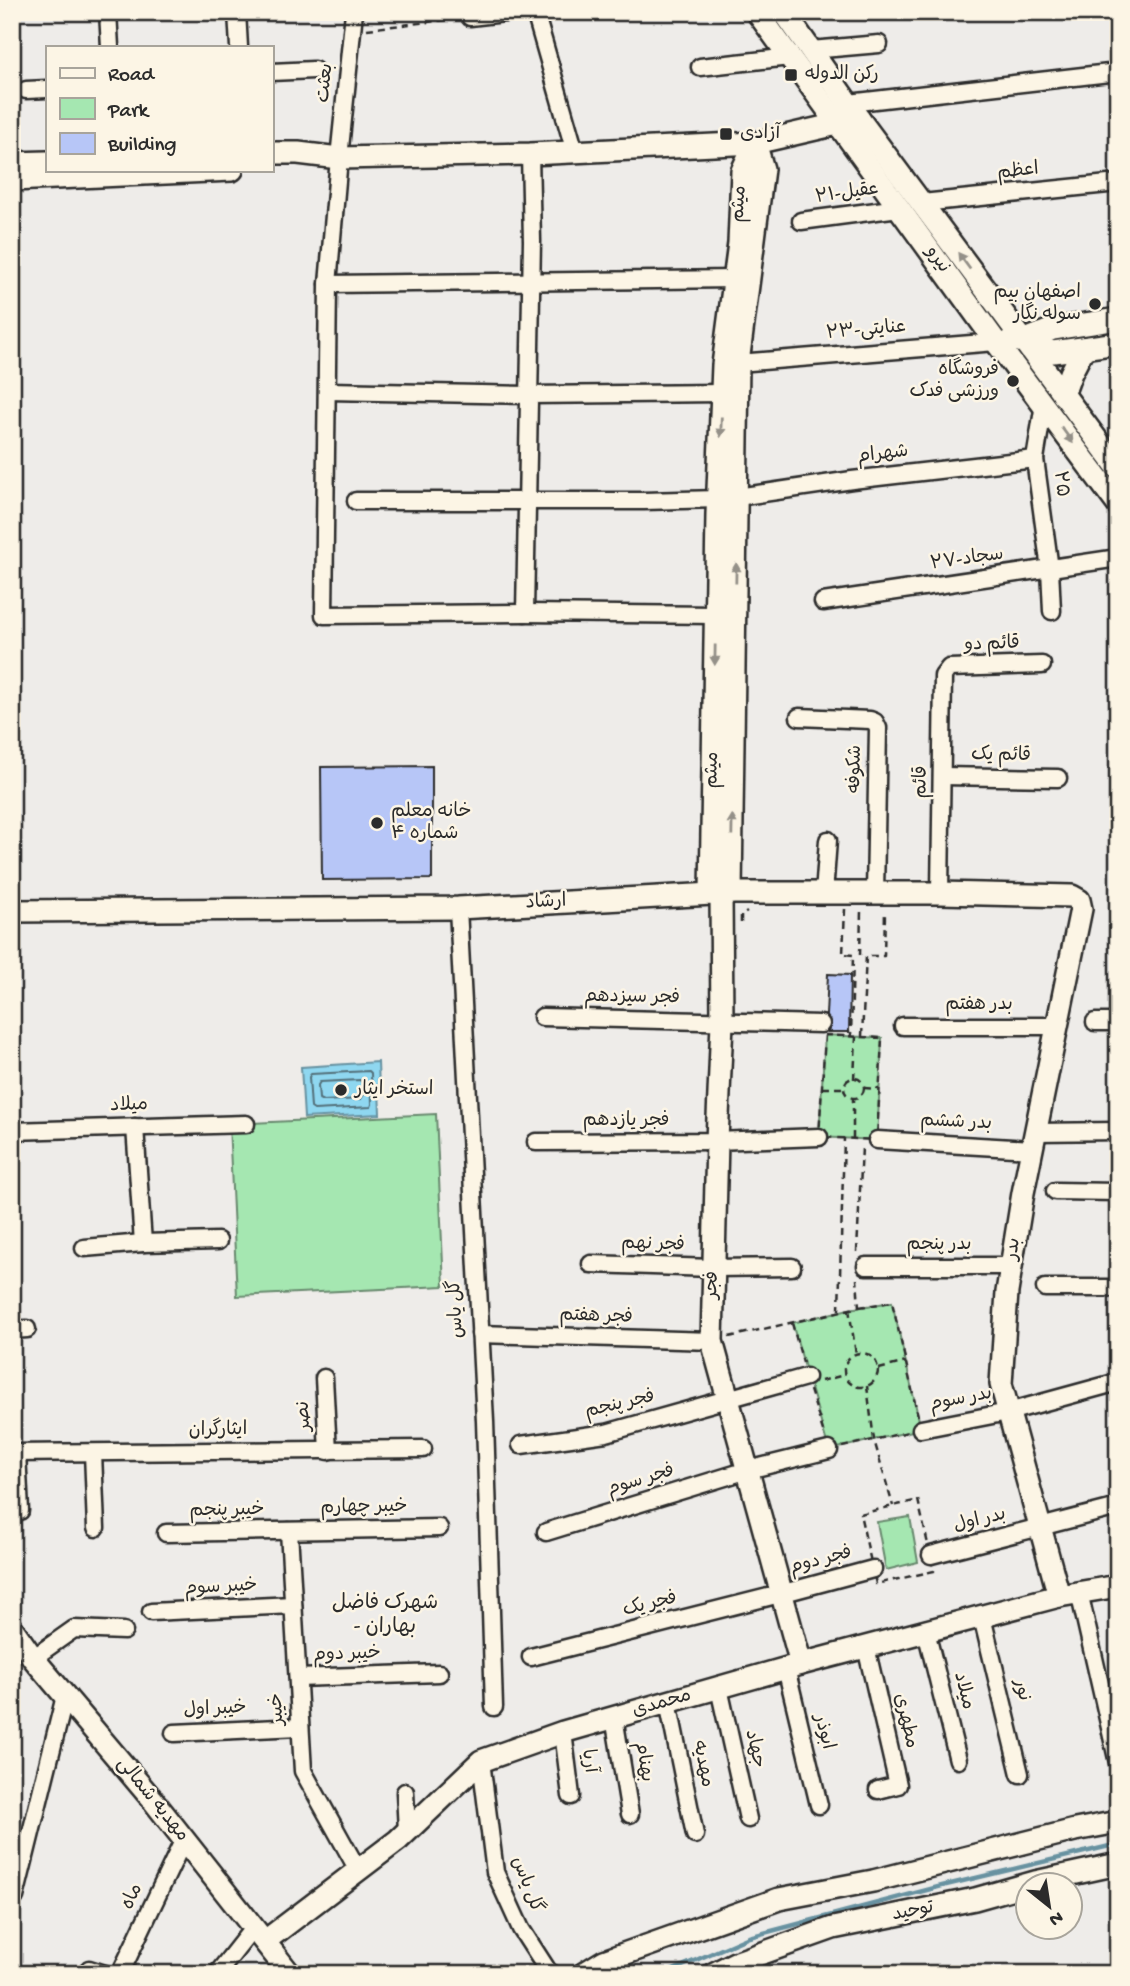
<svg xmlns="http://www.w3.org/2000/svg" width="1130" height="1986" font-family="'Gochi Hand','Playpen Sans Arabic',sans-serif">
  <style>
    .green { fill: #a5e7b1; stroke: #68896e; stroke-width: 2 }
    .water { fill: #8fd7f0; stroke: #6792a1; stroke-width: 2 }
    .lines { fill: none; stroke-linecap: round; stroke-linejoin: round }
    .shore { stroke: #53707a; stroke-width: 2 }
    .stream { stroke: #6792a1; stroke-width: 4.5 }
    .building { fill: #b7c6f7; stroke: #2b2b2b; stroke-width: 2 }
    .street-casing { stroke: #2b2b2b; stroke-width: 21 }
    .secondary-casing { stroke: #2b2b2b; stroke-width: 26 }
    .path { stroke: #2b2b2b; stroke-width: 2.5; stroke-dasharray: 7 5; stroke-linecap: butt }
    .street { stroke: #fcf5e5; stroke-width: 16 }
    .secondary { stroke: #fcf5e5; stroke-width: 21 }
    .oneway { fill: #949088 }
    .poi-dot { fill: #2b2b2b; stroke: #fcf5e5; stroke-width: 2.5 }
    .labels { text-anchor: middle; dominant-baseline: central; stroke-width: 5; stroke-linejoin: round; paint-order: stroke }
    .poi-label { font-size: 19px; fill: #2b2b2b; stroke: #fcf5e5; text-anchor: start }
    .street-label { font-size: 19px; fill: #2b2b2b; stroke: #fcf5e5 }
    .neighbourhood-label { font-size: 21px; fill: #2b2b2b; stroke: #fcf5e5 }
  </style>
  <rect width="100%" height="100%" fill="#eeece9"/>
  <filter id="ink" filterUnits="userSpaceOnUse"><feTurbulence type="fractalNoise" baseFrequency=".0143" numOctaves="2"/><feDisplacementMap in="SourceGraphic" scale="14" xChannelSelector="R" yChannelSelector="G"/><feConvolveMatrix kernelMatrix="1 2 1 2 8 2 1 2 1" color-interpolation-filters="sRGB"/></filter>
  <g filter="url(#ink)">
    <g class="green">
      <polygon points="825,1035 882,1038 877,1140 819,1137"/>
      <polygon points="436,1114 444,1286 237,1296 229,1124"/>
      <polygon points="892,1302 921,1429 829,1450 792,1323 849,1309"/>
      <polygon points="910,1517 918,1562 886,1570 877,1522"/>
    </g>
    <polygon class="water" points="378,1062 380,1114 304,1118 301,1067"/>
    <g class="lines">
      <g class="shore">
        <polygon points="369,1071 371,1073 372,1104 371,1107 314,1110 311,1108 309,1077 311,1074"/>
        <path d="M360,1080c4,3 4,15 1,19l-38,2 -4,-2 -1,-14 2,-3z"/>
      </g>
      <polyline class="stream" points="664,1974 749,1937 942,1886 1118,1844"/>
    </g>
    <g class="building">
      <polygon points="432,766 432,879 322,880 321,767"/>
      <polygon points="828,974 850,975 849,1032 828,1032 831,1024 826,1015"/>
    </g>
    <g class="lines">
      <g class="street-casing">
        <g id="street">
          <polyline points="108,12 110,47"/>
          <polyline points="237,12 239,47"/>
          <polyline points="354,12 339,158 328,284 324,615 525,613 716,615"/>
          <polyline points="535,12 575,152"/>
          <polyline points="470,17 513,12"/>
          <polyline points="811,50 879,44"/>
          <polyline points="700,67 790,57"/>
          <polyline points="271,72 314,70"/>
          <polyline points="26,90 47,89"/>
          <polyline points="849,103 1118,72"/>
          <polyline points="922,203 1118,183"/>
          <polyline points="801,221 899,208"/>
          <polyline points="328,284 734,279"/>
          <polyline points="738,363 996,342"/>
          <polyline points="328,391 529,395 722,393"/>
          <polyline points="1044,404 1035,459 1050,569 1052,611"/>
          <polyline points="737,497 852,480 1035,459"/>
          <polyline points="356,501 644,501 718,499"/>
          <polyline points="823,602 1118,558"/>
          <polyline points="525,613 532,241 530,154"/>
          <polyline points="799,717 870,720 875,722 878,728 875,894"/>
          <polyline points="943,776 1058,778"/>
          <polyline points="940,893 943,676 949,668 1042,665"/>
          <polyline points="824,894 828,840"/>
          <polyline points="458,908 485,1421 494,1707"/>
          <polyline points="542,1017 821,1024"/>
          <polyline points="1095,1022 1118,1022"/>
          <polyline points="903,1026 1056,1026"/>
          <polyline points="135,1127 143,1243"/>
          <polyline points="12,1131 246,1124"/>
          <polyline points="1036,1132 1118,1131"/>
          <polyline points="877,1140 1032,1149"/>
          <polyline points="536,1142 717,1141 819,1137"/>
          <polyline points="1055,1191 1118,1192"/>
          <polyline points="84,1248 143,1243 218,1241"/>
          <polyline points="591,1264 713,1268 792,1267"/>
          <polyline points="866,1266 1012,1266"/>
          <polyline points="1045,1288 1118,1288"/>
          <polyline points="12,1330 27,1329"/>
          <polyline points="480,1334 712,1341"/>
          <polyline points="324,1378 328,1451"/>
          <polyline points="921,1429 1008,1412 1118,1382"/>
          <polyline points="521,1445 606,1433 806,1377"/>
          <polyline points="12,1453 423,1449"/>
          <polyline points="17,1453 20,1511"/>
          <polyline points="93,1453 96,1528"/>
          <polyline points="289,1531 303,1771 358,1870"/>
          <polyline points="546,1532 748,1470 829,1450"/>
          <polyline points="166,1533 439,1528"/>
          <polyline points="931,1555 1118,1507"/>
          <polyline points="1079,1592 1118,1763"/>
          <polyline points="151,1612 293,1605"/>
          <polyline points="982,1617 1020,1774"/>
          <polyline points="926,1631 958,1760"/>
          <polyline points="866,1647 898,1785 878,1790"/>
          <polyline points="531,1657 780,1594 873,1569"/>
          <polyline points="33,1658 74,1629 124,1631"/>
          <polyline points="786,1668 819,1805"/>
          <polyline points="298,1678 439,1673"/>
          <polyline points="719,1688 748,1819"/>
          <polyline points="668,1702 695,1835"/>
          <polyline points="614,1717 630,1814"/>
          <polyline points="563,1732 571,1796"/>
          <polyline points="174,1733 300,1727"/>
          <polyline points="481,1761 495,1872 521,1929 550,1974"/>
          <polyline points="405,1792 407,1831"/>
          <polyline points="15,1897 65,1696"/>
          <polyline points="735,1963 755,1974"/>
          <polyline points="88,1974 89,1969 105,1974"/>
          <polyline points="120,1974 184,1839"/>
          <polyline points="217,1974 254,1927"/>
        </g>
      </g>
      <g class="secondary-casing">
        <g id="secondary">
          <polyline points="757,12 996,342 1118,505"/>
          <polyline points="784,12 859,119 1118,468"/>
          <polyline points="271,153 298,153 339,158 530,154 755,143 859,119"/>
          <polyline points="12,163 47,162"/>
          <polyline points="12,180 232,170"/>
          <polyline points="1009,341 1023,341 1053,329 1118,319"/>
          <polyline points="1023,341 1053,352 1118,343"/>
          <polyline points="1063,395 1071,373 1084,348"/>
          <polyline points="731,893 738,363 763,169 755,143"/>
          <polyline points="711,894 717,514 723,365 739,243 742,171 755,143"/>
          <polyline points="721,894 722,1022 717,1141 712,1341 801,1664"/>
          <polyline points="12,911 458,908 731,893 940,893 1072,896 1079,900 1081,909 1023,1193 1007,1292 1001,1384 1059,1596"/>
          <polyline points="12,1628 33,1658 152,1799 290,1974"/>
          <polyline points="265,1941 398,1840 481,1761 563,1732 801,1664 1059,1596 1118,1586"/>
          <polyline points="583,1974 604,1961 779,1899 873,1881 1075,1830 1118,1822"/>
          <polyline points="713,1974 735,1963 833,1928 975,1899 1035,1882 1118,1864"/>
        </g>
      </g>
      <g class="path">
        <polyline points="367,29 454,19"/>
        <polyline points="845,909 843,954 853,955 851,1036"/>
        <polyline points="741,923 741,916 747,912"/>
        <polyline points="860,955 861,910"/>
        <polygon points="825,1035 882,1038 877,1140 819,1137"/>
        <polyline points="862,1036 866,956 884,956 885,911"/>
        <circle cx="854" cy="1088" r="10"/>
        <polyline points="854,1079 856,1037"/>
        <polyline points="823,1088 844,1088"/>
        <polyline points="864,1088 879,1089"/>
        <polyline points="853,1139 853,1098"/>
        <polyline points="857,1252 862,1147"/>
        <polyline points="859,1307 892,1302 918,1416"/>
        <polyline points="849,1309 856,1354"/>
        <polyline points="839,1310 844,1138"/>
        <polyline points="792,1323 803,1363"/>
        <polyline points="729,1337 859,1307 857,1279"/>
        <circle cx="861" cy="1370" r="17"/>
        <polyline points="879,1369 906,1362"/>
        <polyline points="821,1381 844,1375"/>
        <polyline points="867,1386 874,1440 893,1506"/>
        <polyline points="810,1390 824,1434"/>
        <polyline points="842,1447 908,1432"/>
        <polygon points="918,1500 934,1571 876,1584 860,1514"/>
      </g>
      <use href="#street" class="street"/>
      <use href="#secondary" class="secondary"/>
    </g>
    <defs><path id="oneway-solid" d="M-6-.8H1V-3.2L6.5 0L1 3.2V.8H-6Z" transform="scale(1.75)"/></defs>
    <g class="oneway">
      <use href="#oneway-solid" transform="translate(964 261) rotate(-126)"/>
      <use href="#oneway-solid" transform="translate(721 427) rotate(92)"/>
      <use href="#oneway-solid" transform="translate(1067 435) rotate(54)"/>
      <use href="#oneway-solid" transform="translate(736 573) rotate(-89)"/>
      <use href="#oneway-solid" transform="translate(715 655) rotate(91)"/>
      <use href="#oneway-solid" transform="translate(732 825) rotate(-89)"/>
    </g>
  </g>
  <g class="poi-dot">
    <rect x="784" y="68" width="14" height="14" rx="3.5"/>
    <rect x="719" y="127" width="14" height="14" rx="3.5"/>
    <circle cx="1095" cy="304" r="7"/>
    <circle cx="1013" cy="381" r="7"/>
    <circle cx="377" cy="823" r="7"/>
    <circle cx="341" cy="1090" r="7"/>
  </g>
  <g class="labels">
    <g class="poi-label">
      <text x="805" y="75">رکن الدوله</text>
      <text x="740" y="134">آزادی</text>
      <text x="1081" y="293" text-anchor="end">اصفهان بیم<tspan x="1081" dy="22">سوله نگار</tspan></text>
      <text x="999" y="370" text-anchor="end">فروشگاه<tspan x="999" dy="22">ورزشی فدک</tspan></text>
      <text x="391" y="812">خانه معلم<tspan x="391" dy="22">شماره ۴</tspan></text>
      <text x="355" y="1090">استخر ایثار</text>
    </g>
    <g class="street-label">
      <text transform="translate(326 83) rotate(-84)">بعثت</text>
      <text transform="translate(1018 172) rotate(-6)">اعظم</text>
      <text transform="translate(847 194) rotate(-8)">۲۱-عقیل</text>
      <text transform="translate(740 204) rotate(-87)">میثم</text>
      <text transform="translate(937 260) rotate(54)">نیرو</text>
      <text transform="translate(866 331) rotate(-5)">۲۳-عنایتی</text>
      <text transform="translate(883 455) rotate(-7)">شهرام</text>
      <text transform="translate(1060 484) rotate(83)">۲۵</text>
      <text transform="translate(967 560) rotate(-8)">۲۷-سجاد</text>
      <text transform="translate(992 645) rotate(-2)">قائم دو</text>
      <text transform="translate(1001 756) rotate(1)">قائم یک</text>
      <text transform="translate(856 769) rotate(-89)">شکوفه</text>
      <text transform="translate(713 770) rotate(-89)">میثم</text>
      <text transform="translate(922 782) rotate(-89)">قائم</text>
      <text transform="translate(546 903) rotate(-3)">ارشاد</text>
      <text transform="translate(632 998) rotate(1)">فجر سیزدهم</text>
      <text x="979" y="1005">بدر هفتم</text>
      <text transform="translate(129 1106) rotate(-2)">میلاد</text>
      <text x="626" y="1121">فجر یازدهم</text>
      <text transform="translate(956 1123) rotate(3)">بدر ششم</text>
      <text transform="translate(653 1245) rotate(2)">فجر نهم</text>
      <text x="939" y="1245">بدر پنجم</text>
      <text transform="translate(1014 1249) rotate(-81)">بدر</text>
      <text transform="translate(713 1285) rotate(-88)">فجر</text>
      <text transform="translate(457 1309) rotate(-93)">گل یاس</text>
      <text transform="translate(596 1317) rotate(2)">فجر هفتم</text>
      <text transform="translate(961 1400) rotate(-11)">بدر سوم</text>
      <text transform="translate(620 1405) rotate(-13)">فجر پنجم</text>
      <text transform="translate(305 1416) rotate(-93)">نصر</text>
      <text transform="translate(218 1431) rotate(-1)">ایثارگران</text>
      <text transform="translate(641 1481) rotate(-17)">فجر سوم</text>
      <text transform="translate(364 1508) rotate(-1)">خیبر چهارم</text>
      <text transform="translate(227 1511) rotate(-1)">خیبر پنجم</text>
      <text transform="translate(980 1521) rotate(-14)">بدر اول</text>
      <text transform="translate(821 1561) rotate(-15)">فجر دوم</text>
      <text transform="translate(221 1588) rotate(-3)">خیبر سوم</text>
      <text transform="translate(650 1605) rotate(-14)">فجر یک</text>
      <text transform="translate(347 1655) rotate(-2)">خیبر دوم</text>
      <text transform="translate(1021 1690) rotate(76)">نور</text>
      <text transform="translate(963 1691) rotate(76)">میلاد</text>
      <text transform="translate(662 1704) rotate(-16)">محمدی</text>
      <text transform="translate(278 1709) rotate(-93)">خیبر</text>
      <text transform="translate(215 1710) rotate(-3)">خیبر اول</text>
      <text transform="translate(905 1721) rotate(77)">مطهری</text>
      <text transform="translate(823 1732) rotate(76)">ابوذر</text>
      <text transform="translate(754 1749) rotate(77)">جهاد</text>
      <text transform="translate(588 1761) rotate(82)">آریا</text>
      <text transform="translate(643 1762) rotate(81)">بهنام</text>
      <text transform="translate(702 1764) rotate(79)">مهدیه</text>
      <text transform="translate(152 1800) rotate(51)">مهدیه شمالی</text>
      <text transform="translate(526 1885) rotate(69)">گل یاس</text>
      <text transform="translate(133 1897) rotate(-65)">ماه</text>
      <text transform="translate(913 1912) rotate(-11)">توحید</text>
    </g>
    <g class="neighbourhood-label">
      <text x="385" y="1604">شهرک فاضل<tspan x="385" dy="24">- بهاران</tspan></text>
    </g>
  </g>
  <rect width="1130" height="1986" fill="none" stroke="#fcf5e5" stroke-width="42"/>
  <rect x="21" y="21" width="1088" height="1944" fill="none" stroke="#2b2b2b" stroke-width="2.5" filter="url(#ink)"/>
  <rect x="46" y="46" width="228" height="126" fill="#fcf5e5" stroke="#a8a49b" stroke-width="2"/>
  <rect x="60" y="68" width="35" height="10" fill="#fcf5e5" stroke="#a8a49b" stroke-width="2"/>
  <text x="108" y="80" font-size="21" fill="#2b2b2b">Road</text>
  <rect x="60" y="98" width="35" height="21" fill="#a5e7b1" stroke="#a8a49b" stroke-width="2"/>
  <text x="108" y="116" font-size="21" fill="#2b2b2b">Park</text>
  <rect x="60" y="133" width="35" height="21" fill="#b7c6f7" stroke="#a8a49b" stroke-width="2"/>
  <text x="108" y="150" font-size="21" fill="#2b2b2b">Building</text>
  <g transform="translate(1049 1906) rotate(150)"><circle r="33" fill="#fcf5e5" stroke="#a8a49b" stroke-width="2"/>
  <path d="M0-5L12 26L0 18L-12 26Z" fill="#2b2b2b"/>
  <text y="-10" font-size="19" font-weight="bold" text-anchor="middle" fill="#2b2b2b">N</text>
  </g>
</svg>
